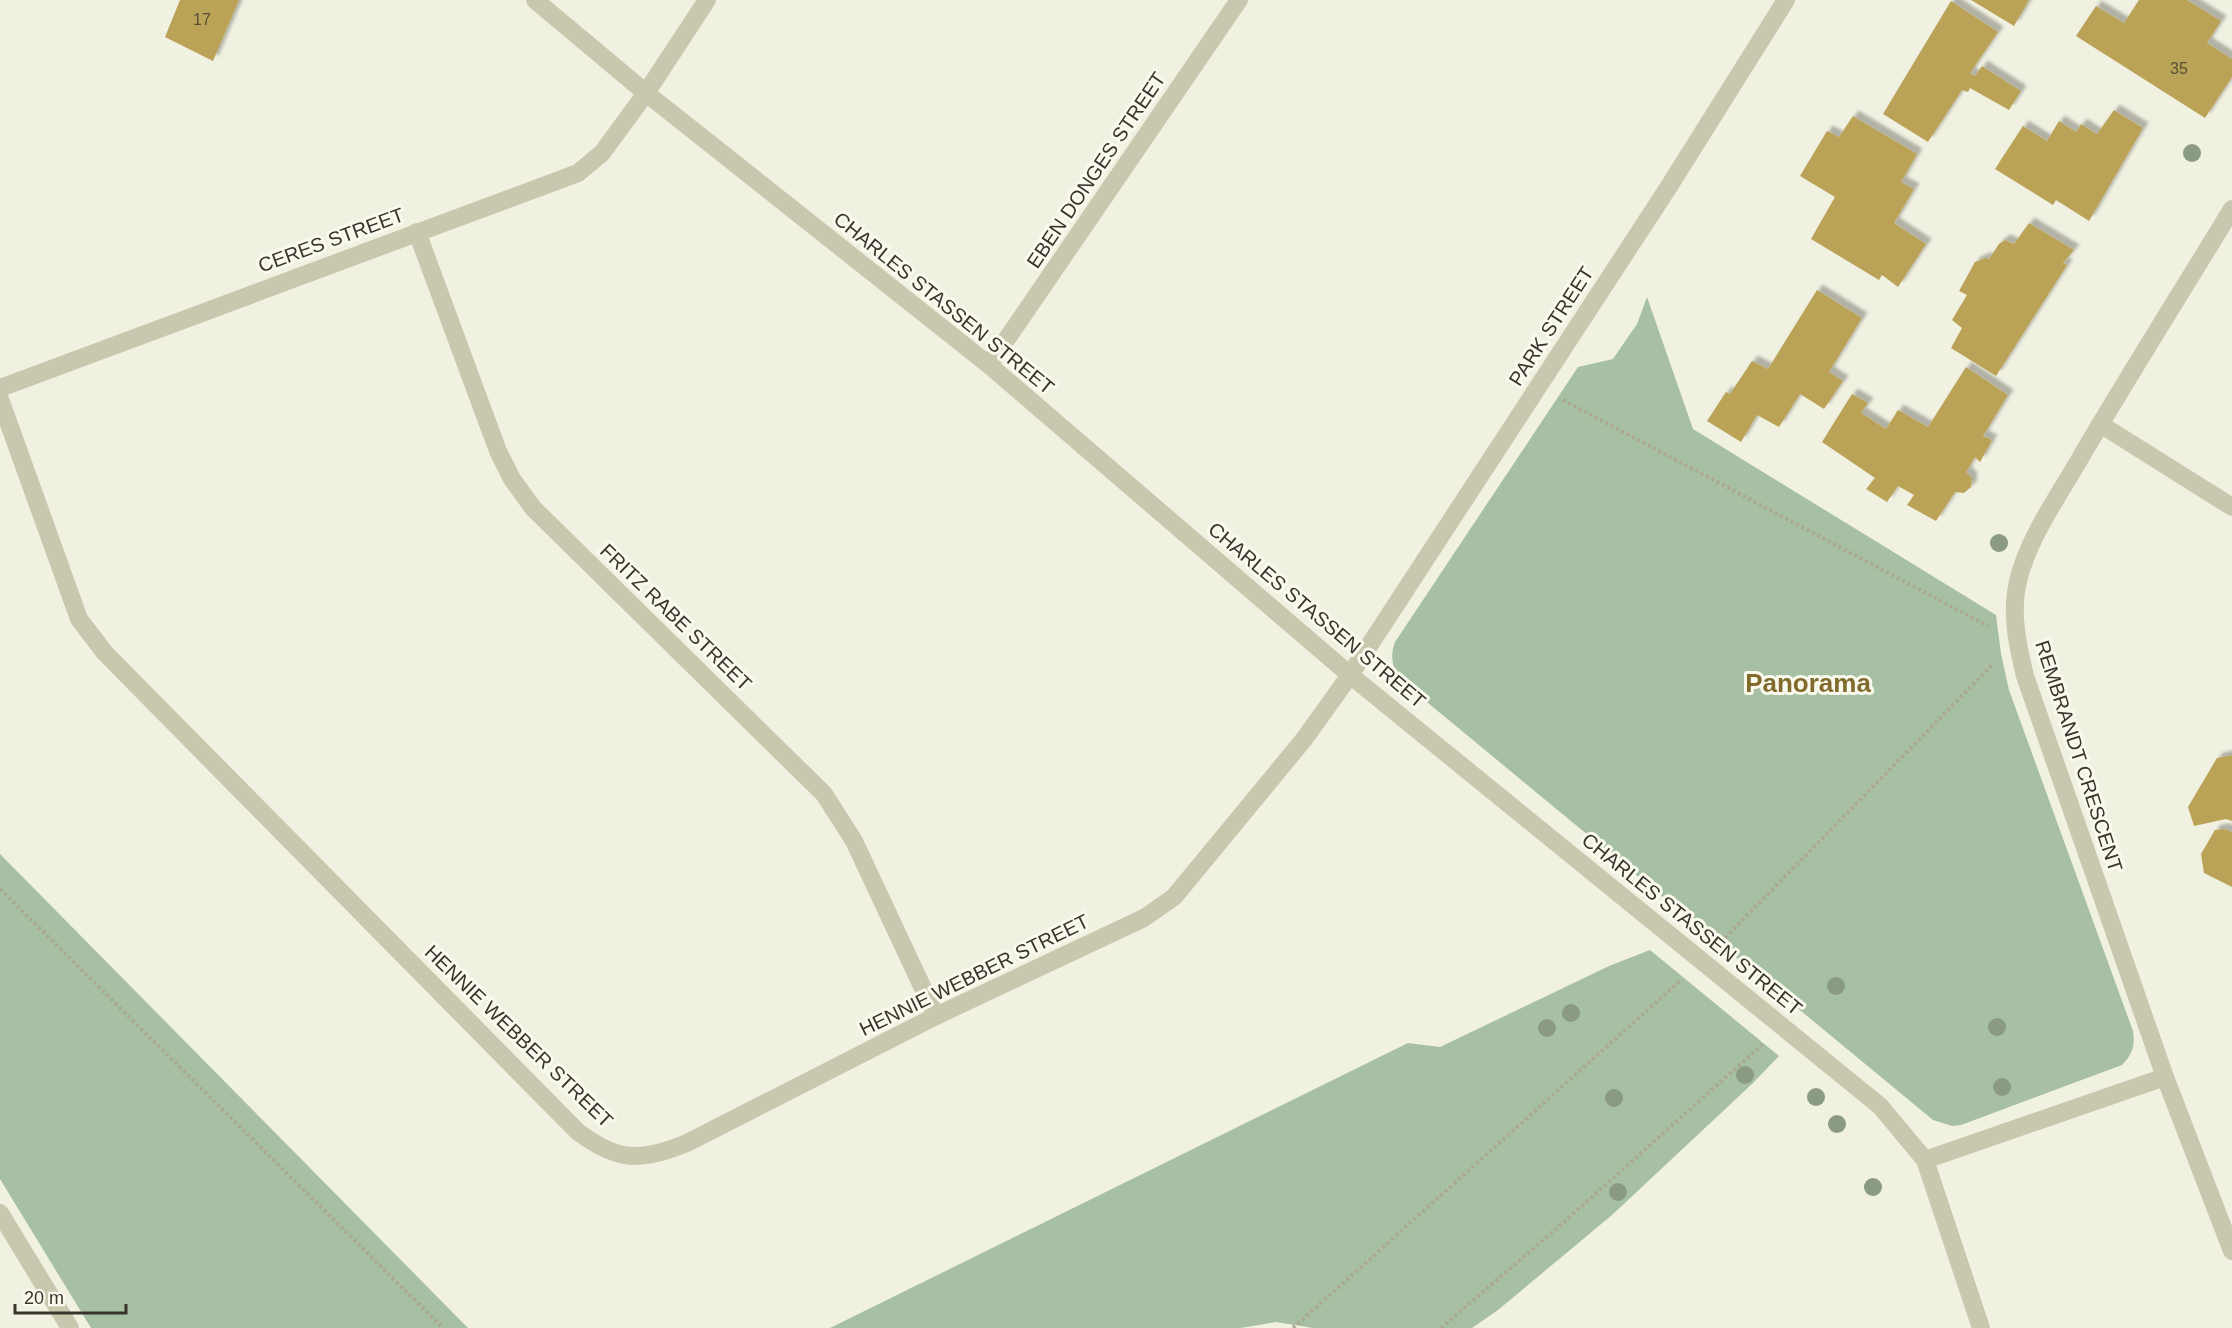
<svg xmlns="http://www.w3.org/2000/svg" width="2232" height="1328" font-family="Arial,sans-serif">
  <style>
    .green { fill: #a7c0a3 }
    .building { fill: #baa257; filter: url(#shadow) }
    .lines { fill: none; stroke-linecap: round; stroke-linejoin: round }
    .path { stroke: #aba990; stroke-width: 4; stroke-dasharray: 3 3; stroke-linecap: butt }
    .street { stroke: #c9c8ae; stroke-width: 18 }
    .tree { fill: #8a9b81 }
    .labels { text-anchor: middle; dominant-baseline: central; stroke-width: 6; stroke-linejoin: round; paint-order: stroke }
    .number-label { font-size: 16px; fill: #585137 }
    .street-label { font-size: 20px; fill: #38362c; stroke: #f9f9ee }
    .district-label { font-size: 26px; font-weight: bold; fill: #806b2d; stroke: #f9f9ee }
  </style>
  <defs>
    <filter id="shadow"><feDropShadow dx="5.5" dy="-5.5" stdDeviation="1.5" flood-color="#0004"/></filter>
  </defs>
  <rect width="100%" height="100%" fill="#f1f1e2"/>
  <g class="green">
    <path d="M1647,297l46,132 303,186 5,39 8,36 124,341c2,14 0,23 -11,34l-161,60 -9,1 -19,-6 -534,-441c-7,-13 -9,-23 -4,-37l183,-275 35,-8 24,-35z"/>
    <polygon points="0,854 468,1328 91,1328 0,1179"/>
    <polygon points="1650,950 1779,1056 1752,1084 1612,1215 1498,1310 1472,1328 1313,1328 1276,1322 1241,1328 830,1328 1408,1043 1440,1047 1609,966"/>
  </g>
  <g class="building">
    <polygon points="180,0 239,0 213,61 165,37"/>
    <polygon points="1971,0 2029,0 2014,26"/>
    <polygon points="2139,0 2187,0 2221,21 2207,43 2232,59 2232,77 2205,118 2076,36 2096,6 2124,23"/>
    <polygon points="1951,1 1998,32 1970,73 1975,76 1982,66 2021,91 2009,110 1970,88 1968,92 1962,90 1928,142 1883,114"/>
    <polygon points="2114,110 2143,128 2089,221 2056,200 2053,205 1995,169 2023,126 2047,141 2059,121 2076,132 2081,124 2097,134"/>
    <polygon points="1853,116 1917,154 1901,182 1914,189 1894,223 1926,244 1898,287 1882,275 1879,280 1811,239 1835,197 1800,176 1827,131 1839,137"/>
    <polygon points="2029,223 2074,250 2063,263 2067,265 1996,376 1951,348 1962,328 1952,320 1967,295 1959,291 1975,262 1985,258 1989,259 1999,244 2005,240 2014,244"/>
    <polygon points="1817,290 1862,318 1829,372 1843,381 1824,409 1800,394 1779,427 1757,415 1741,442 1707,421 1726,392 1730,394 1752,361 1768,369"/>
    <polygon points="1966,367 2008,395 1983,436 1992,440 1980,462 1975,457 1966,472 1972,478 1971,487 1964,493 1955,492 1936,521 1907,505 1914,495 1898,486 1887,502 1866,489 1875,478 1822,442 1852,394 1868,403 1861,413 1886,429 1898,410 1928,427"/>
    <polygon points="2232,755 2232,821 2226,819 2194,826 2188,807 2217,758"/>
    <polygon points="2224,829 2232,832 2232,887 2204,873 2201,854 2215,830"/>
  </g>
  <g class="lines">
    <g class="path">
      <polyline points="1563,400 1988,626"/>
      <polyline points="0,889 443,1328"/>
      <polyline points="1721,942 1993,664"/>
      <polyline points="1293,1328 1681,980"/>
      <polyline points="1441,1328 1556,1229 1762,1045"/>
    </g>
    <g class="street">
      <polyline points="535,0 646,93 989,365 1350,675 1880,1106 1925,1160 1981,1328"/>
      <path d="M2232,209c-50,82 -101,163 -150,246 -22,39 -51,78 -63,122 -9,33 -2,66 6,99l140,401 67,174"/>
      <polyline points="417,232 498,451 512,479 533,508 824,794 854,841 936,1016"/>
      <polyline points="989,365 1239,0"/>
      <polyline points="0,388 578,173 602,153 646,93 707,0"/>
      <path d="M0,399l79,220 26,34 472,478c40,31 64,31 110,12l249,-127 208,-98 30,-21 131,-159 45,-63 318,-487 118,-188"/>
      <polyline points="2100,424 2232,507"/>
      <polyline points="1925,1160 2165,1077"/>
      <polyline points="0,1213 70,1328"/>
    </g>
  </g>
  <g class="tree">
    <circle cx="2192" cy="153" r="9"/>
    <circle cx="1999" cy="543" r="9"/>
    <circle cx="1836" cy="986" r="9"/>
    <circle cx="1571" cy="1013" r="9"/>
    <circle cx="1997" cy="1027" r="9"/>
    <circle cx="1547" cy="1028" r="9"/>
    <circle cx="1745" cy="1075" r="9"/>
    <circle cx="2002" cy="1087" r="9"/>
    <circle cx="1816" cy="1097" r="9"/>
    <circle cx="1614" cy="1098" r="9"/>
    <circle cx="1837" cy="1124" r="9"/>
    <circle cx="1873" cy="1187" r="9"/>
    <circle cx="1618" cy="1192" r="9"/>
  </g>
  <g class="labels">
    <g class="number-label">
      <text x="202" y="19">17</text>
      <text x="2179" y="68">35</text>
    </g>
    <g class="street-label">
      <text transform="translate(1096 170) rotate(-56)">EBEN DONGES STREET</text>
      <text transform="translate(331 240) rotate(-20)">CERES STREET</text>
      <text transform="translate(944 303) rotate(39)">CHARLES STASSEN STREET</text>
      <text transform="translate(1551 326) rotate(-57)">PARK STREET</text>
      <text transform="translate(1317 615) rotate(40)">CHARLES STASSEN STREET</text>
      <text transform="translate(676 617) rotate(44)">FRITZ RABE STREET</text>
      <text transform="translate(2079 756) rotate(72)">REMBRANDT CRESCENT</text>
      <text transform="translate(1692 924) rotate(39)">CHARLES STASSEN STREET</text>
      <text transform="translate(974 975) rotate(-26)">HENNIE WEBBER STREET</text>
      <text transform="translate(519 1036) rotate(44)">HENNIE WEBBER STREET</text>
    </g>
    <g class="district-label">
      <text x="1808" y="683">Panorama</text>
    </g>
  </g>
  <path d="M15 1304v9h111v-9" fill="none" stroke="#38362c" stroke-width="3"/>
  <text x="24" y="1304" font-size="18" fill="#38362c" stroke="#f9f9ee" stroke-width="4.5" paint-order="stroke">20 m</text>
</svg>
